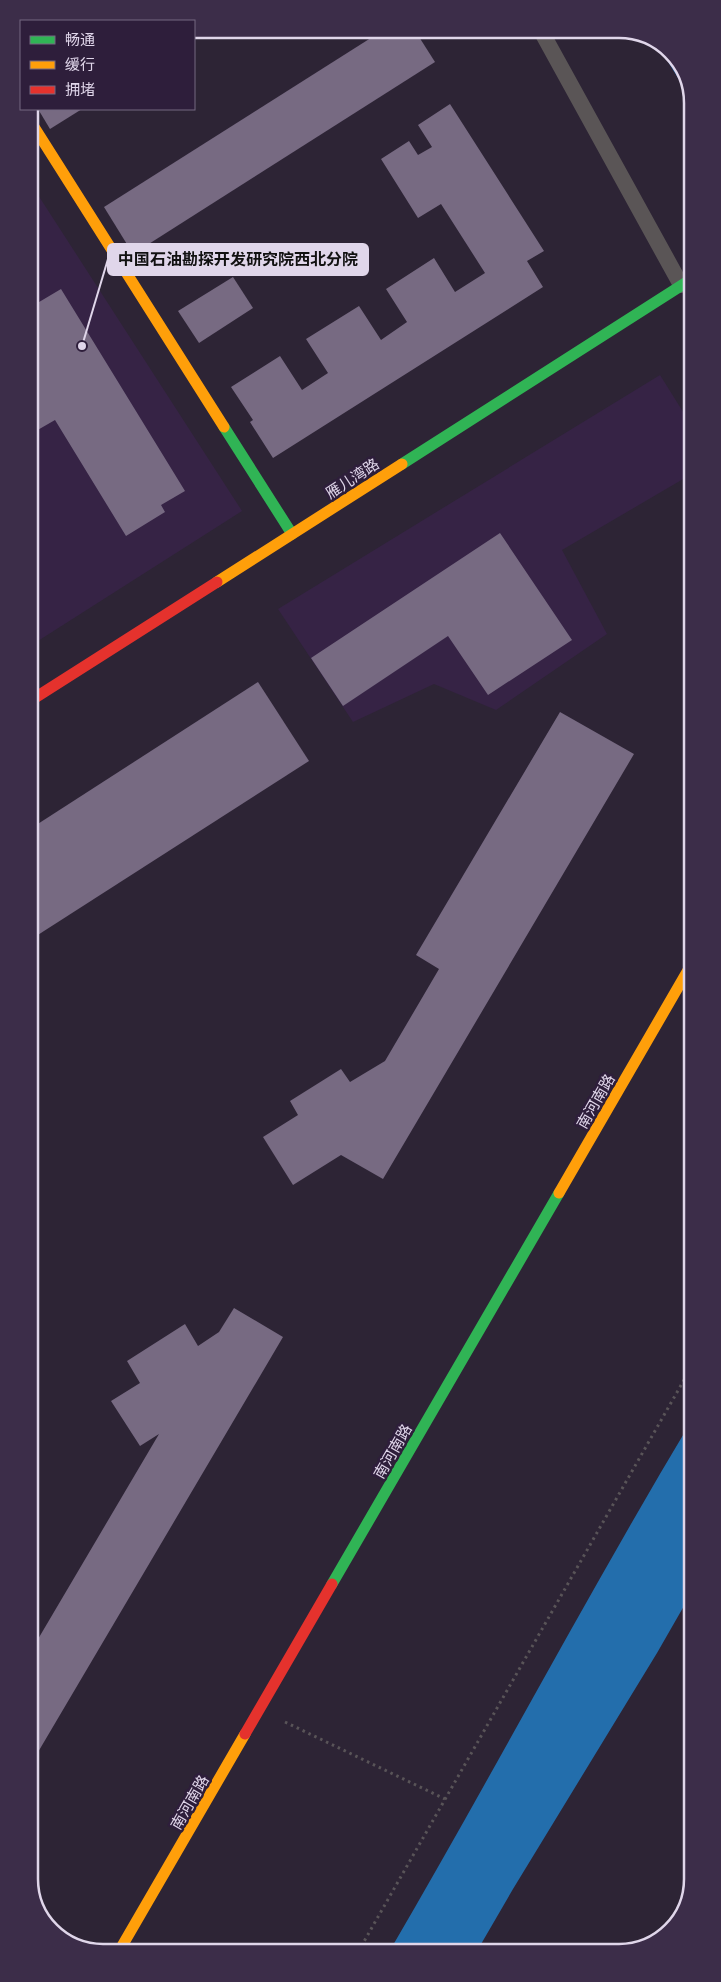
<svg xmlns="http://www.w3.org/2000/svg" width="721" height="1982" font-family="'Noto Sans','Noto Sans SC',sans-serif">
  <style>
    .built { fill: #362345 }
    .water { fill: #236eac }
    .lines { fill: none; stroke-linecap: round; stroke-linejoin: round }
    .stream { stroke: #236eac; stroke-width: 9 }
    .building { fill: #776a82 }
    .path { stroke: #595458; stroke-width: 3; stroke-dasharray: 2.5 4; stroke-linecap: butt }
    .lane { stroke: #5a5556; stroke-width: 16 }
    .fast { stroke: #30b455; stroke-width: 11 }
    .slow { stroke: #ff9f0a; stroke-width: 11 }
    .jam { stroke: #e5322d; stroke-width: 11 }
    .labels { text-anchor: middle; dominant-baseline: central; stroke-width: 5; stroke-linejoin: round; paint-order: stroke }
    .street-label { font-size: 15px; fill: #e0d6ea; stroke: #2e1e3b }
    .rim { fill: none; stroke: #e0d6ea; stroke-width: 2.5 }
    .leader { fill: none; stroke: #e0d6ea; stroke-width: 2 }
    .callout-dot { fill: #e0d6ea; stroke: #2e1e3b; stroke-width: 2 }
    .callout { fill: #e0d6ea; stroke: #e0d6ea; stroke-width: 2 }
    .callout-label { font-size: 16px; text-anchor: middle; font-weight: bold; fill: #111 }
  </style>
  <rect width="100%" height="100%" fill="#2d2435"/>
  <g class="built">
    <polygon points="29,181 242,511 30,646"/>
    <polygon points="660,375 690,423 690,475 562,550 607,634 496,710 434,684 353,722 278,609"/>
  </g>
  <path class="water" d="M692,1420v172l-35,61 -144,236 -36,62 -88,1c103,-176 198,-357 303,-532z"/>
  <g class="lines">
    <polyline class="stream" points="663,45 690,89"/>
  </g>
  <g class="building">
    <polygon points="194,29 208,29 194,38"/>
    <polygon points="385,29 414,29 435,62 133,254 104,207"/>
    <polygon points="450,104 544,251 527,261 543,287 273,458 250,422 253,420 231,387 280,356 302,390 328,373 306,339 359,306 381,340 407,322 386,289 434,258 455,292 485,273 441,204 418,218 381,159 409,141 418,155 432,147 418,125"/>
    <polygon points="38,109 82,109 50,129"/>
    <polygon points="233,277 253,308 199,343 178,311"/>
    <polygon points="61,289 185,491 161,505 165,512 126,536 55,420 29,435 29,308"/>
    <polygon points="500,533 572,640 488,695 448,636 343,706 311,658"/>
    <polygon points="258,682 309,761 30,940 30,829"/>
    <polygon points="560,712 634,754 383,1179 341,1155 293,1185 263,1137 298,1115 290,1101 341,1069 350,1082 385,1061 439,969 416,955"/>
    <polygon points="234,1308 283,1337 31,1764 31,1651 159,1434 140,1446 111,1401 140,1383 127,1361 185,1324 198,1346 219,1332"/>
  </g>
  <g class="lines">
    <g class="path">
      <polyline points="285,1722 445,1799"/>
      <polyline points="358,1952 692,1366"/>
    </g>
    <polyline class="lane" points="540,29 681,285"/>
    <g class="fast">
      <polyline points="224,427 292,534"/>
      <polyline points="402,464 690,280"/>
      <polyline points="332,1584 559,1193"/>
    </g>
    <g class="slow">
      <polyline points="29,119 224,427"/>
      <polyline points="217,582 402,464"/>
      <polyline points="559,1193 691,965"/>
      <polyline points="118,1953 245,1734"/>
    </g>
    <g class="jam">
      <polyline points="30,701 217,582"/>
      <polyline points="245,1734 332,1584"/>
    </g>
  </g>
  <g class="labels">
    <g class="street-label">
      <text transform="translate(352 478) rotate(-33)">雁儿湾路</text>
      <text transform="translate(595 1101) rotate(-60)">南河南路</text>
      <text transform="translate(392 1451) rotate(-60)">南河南路</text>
      <text transform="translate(189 1802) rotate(-60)">南河南路</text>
    </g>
  </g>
  <path d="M0 0H721V1982H0ZM103 38H619A65 65 0 0 1 684 103V1879A65 65 0 0 1 619 1944H103A65 65 0 0 1 38 1879V103A65 65 0 0 1 103 38Z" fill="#3c2d49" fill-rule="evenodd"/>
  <path class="rim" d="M103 38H619A65 65 0 0 1 684 103V1879A65 65 0 0 1 619 1944H103A65 65 0 0 1 38 1879V103A65 65 0 0 1 103 38Z"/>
  <path class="leader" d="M82 346L108 259"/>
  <circle class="callout-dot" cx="82" cy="346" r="5"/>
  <rect class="callout" x="108" y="244" width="260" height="31" rx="5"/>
  <g class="callout-label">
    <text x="238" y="265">中国石油勘探开发研究院西北分院</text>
  </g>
  <rect x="20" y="20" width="175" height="90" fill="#2e1e3b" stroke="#756881"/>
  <rect x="30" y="36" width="25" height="8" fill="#30b455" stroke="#756881"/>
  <text x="65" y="45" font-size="15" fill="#e0d6ea">畅通</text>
  <rect x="30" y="61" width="25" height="8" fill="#ff9f0a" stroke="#756881"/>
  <text x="65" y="70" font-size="15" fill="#e0d6ea">缓行</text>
  <rect x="30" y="86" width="25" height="8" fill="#e5322d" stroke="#756881"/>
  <text x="65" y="95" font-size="15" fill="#e0d6ea">拥堵</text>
</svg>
